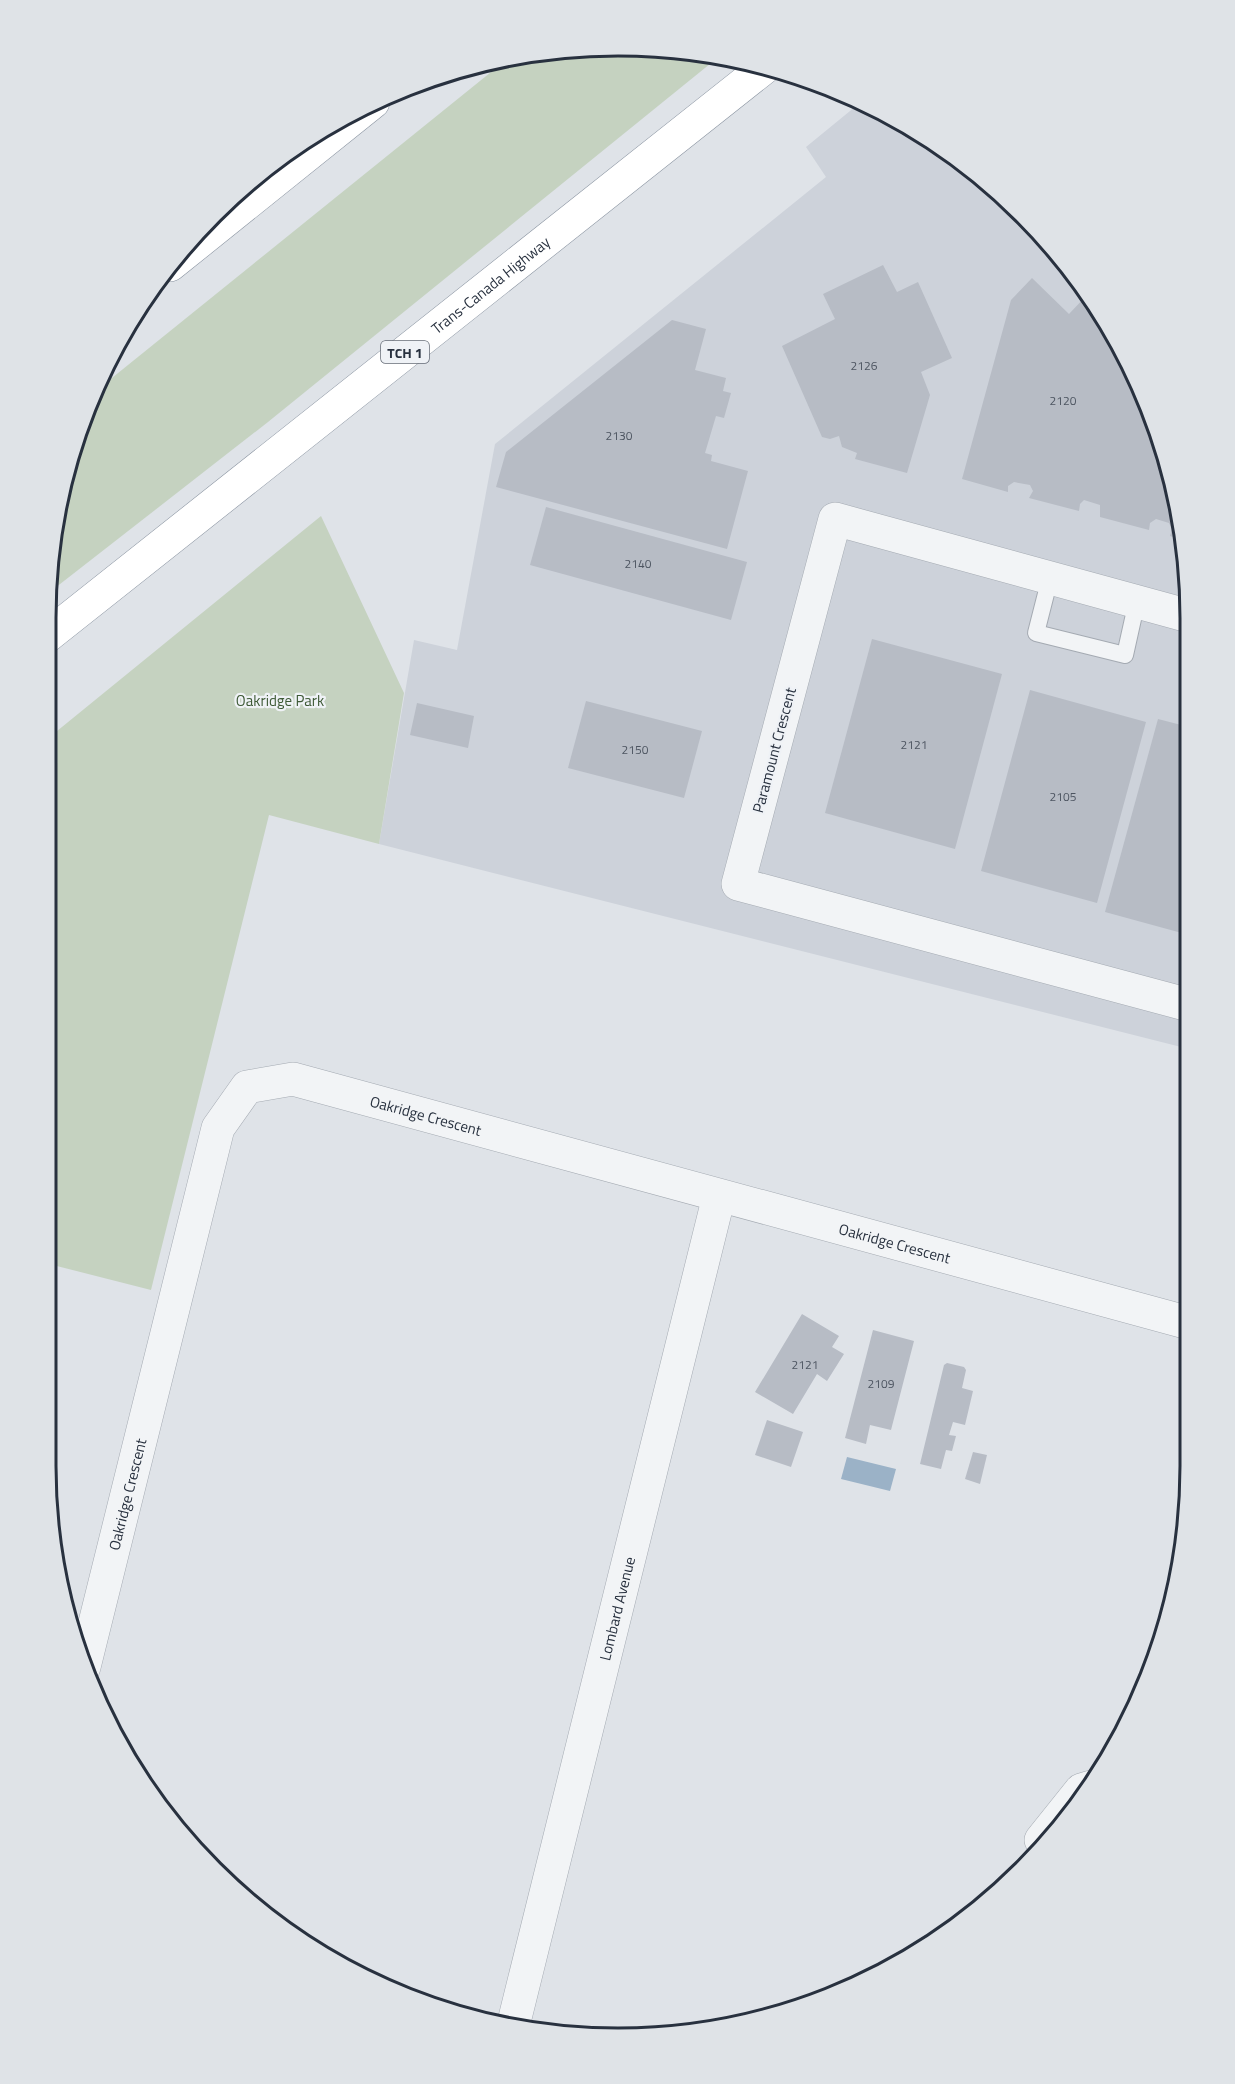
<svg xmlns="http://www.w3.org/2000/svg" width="1235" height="2084" font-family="'Titillium Web',sans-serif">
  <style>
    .built { fill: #cdd2da }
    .green { fill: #c5d2c0 }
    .water { fill: #9bb2c7 }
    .building { fill: #b7bcc5 }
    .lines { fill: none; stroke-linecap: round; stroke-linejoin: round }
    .service-casing { stroke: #a4aab2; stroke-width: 18 }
    .minor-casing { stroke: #a4aab2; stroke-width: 34 }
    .motorway-casing { stroke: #87919e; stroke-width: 34 }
    .service { stroke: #f2f4f6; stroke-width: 16 }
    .minor { stroke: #f2f4f6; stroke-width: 33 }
    .motorway { stroke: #fff; stroke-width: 33 }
    .labels { text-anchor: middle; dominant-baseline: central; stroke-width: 4.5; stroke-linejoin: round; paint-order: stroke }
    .number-label { font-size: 12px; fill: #4c5460 }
    .shield { fill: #eff2f6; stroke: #646b76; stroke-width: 1.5 }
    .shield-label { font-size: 14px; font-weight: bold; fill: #28313f }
    .street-label { font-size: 15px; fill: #28313f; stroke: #eff2f6 }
    .park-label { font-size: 15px; fill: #3e5a36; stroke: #eff2f6 }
    .rim { fill: none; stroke: #28313f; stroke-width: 3 }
  </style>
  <rect width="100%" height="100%" fill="#dfe3e8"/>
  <polygon class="built" points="861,102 936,142 1048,240 1113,332 1170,469 1189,580 1189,1049 379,844 414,640 457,650 495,444 826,177 806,147"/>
  <g class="green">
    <polygon points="618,45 721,55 268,422 46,595 46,580 75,433 97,390 511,56"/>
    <polygon points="321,516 404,693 379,844 269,815 151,1290 45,1263 46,740"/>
  </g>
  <polygon class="water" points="847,1457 896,1469 890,1491 841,1479"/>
  <g class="building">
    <polygon points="883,265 897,292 918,282 952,358 921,372 930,395 907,473 855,459 857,453 842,447 839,436 830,439 822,437 782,346 835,319 823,294"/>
    <polygon points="1032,278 1069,314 1087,295 1113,332 1170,469 1182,540 1170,536 1172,529 1169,523 1156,519 1150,523 1149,530 1100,517 1100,505 1084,500 1080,504 1079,511 1029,498 1033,491 1030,485 1014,482 1008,486 1008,492 962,479 1011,300"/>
    <polygon points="672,320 706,329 695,370 726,378 723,391 731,393 724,418 716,416 705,453 712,455 711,461 748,471 727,549 496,487 506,452"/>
    <polygon points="546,507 747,562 731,620 530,565"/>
    <polygon points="872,639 1002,674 955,849 825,813"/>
    <polygon points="1030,690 1146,722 1097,903 981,871"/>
    <polygon points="586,701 702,731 684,798 568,768"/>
    <polygon points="417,703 474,716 468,748 410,735"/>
    <polygon points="1158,719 1189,727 1189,935 1105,912"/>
    <polygon points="802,1314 839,1336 832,1347 844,1354 827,1381 817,1374 793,1414 755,1392"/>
    <polygon points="873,1330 914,1341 891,1430 870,1425 866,1444 845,1438"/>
    <polygon points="947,1363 964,1367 966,1370 962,1388 973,1391 965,1425 953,1422 949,1435 956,1436 952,1451 946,1450 941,1469 920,1464 944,1365"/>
    <polygon points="767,1420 803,1432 791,1467 755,1455"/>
    <polygon points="973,1452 987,1455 980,1484 965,1479"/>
  </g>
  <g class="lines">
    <g class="service-casing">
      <polyline id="service" points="1050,578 1036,633 1125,655 1137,601"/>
    </g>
    <g class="minor-casing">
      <g id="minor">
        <polyline points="1189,616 835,519 738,884 1189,1005"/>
        <path id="s1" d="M84,1667l134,-539 29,-41 46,-8 896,244"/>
        <polyline points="1041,1840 1081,1790 1091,1787"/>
        <path id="s2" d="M514,2022l205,-826"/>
      </g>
    </g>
    <g class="motorway-casing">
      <g id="motorway">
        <polyline points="170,265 373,102"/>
        <path id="s3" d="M46,637l719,-570"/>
      </g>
    </g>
    <use href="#service" class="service"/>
    <use href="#minor" class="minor"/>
    <use href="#motorway" class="motorway"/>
  </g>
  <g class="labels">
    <g class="number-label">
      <text x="864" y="365">2126</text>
      <text x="1063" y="400">2120</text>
      <text x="619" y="435">2130</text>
      <text x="638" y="563">2140</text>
      <text x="914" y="744">2121</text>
      <text x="635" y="749">2150</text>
      <text x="1063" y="796">2105</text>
      <text x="805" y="1364">2121</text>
      <text x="881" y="1383">2109</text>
    </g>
    <rect class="shield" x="381" y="341" width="48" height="22" rx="4.5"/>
    <g class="shield-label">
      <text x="405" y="352">TCH 1</text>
    </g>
    <g class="street-label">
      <text stroke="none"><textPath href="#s3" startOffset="567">Trans-Canada Highway</textPath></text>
      <text transform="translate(774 750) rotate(-75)">Paramount Crescent</text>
      <text stroke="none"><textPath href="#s1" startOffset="790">Oakridge Crescent</textPath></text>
      <text stroke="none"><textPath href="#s1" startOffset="1276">Oakridge Crescent</textPath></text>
      <text stroke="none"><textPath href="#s1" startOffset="178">Oakridge Crescent</textPath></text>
      <text stroke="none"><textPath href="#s2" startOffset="426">Lombard Avenue</textPath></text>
    </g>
    <g class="park-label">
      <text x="280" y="700">Oakridge Park</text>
    </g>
  </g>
  <path d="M0 0H1235V2084H0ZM618 56H618A562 562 0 0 1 1180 618V1466A562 562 0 0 1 618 2028H618A562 562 0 0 1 56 1466V618A562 562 0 0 1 618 56Z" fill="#dfe3e7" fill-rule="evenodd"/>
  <path class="rim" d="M618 56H618A562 562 0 0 1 1180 618V1466A562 562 0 0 1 618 2028H618A562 562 0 0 1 56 1466V618A562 562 0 0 1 618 56Z"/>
</svg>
